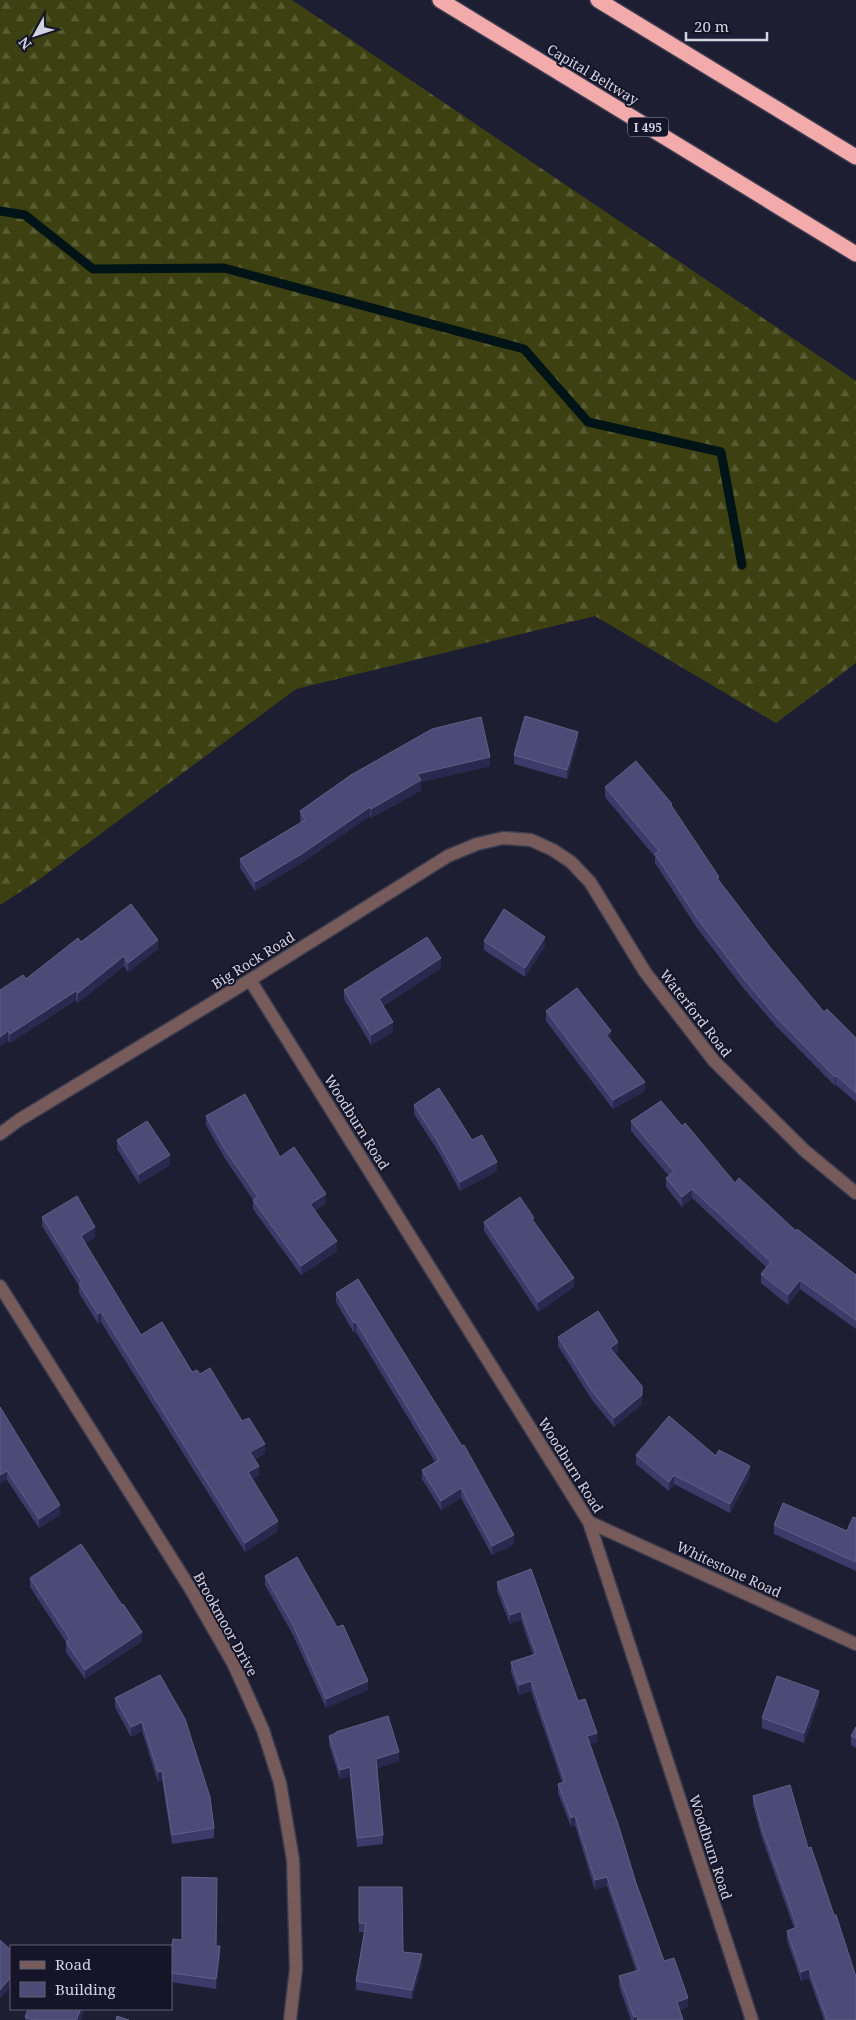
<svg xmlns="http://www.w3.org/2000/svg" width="856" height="2020" font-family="'Noto Serif',serif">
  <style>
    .forest { fill: url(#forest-firs) }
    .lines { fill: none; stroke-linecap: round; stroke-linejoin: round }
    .stream { stroke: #001316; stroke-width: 9 }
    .minor-casing { stroke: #3b3b4e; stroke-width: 15 }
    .highway-casing { stroke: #3b3b4e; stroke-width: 18 }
    .minor { stroke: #775a5a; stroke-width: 12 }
    .highway { stroke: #f3aaab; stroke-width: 15 }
    .wall { fill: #3c3a69 }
    .shaded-wall { fill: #29284e }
    .building { fill: #4c4a76; stroke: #616087 }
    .labels { text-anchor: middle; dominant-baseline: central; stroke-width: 4; stroke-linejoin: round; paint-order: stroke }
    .shield { fill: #151428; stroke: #999aaa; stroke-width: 1 }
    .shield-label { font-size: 12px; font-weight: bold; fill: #d2d3e1 }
    .street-label { font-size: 14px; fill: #d2d3e1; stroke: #151428 }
  </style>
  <defs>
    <pattern id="forest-firs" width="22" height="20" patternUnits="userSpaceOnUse" patternTransform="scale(1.25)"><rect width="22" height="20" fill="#3d4111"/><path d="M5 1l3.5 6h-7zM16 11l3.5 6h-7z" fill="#585c33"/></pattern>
  </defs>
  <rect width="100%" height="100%" fill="#1e1e32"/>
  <polygon class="forest" points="0,0 292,0 856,381 856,663 776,723 595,616 296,689 37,881 0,905"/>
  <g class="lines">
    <polyline class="stream" points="0,211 25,215 93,269 224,268 524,349 588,422 721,452 742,565"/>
    <g class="minor-casing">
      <g id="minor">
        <polyline points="250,980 589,1522 752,2020"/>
        <polyline points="0,1134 19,1120 250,980 448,856 477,844 503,838 531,840 553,850 571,862 590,882 645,972 714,1061 805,1151 856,1193"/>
        <polyline points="0,1286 190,1588 234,1665 263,1730 280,1783 293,1860 296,1969 290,2020"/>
        <polyline points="589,1522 856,1644"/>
      </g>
    </g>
    <g class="highway-casing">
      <g id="highway">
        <polyline points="440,0 856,254"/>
        <polyline points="598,0 856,157"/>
      </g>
    </g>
    <use href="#minor" class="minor"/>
    <use href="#highway" class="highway"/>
  </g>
  <g class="wall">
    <polygon points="578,741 567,779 514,764 514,755"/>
    <polygon points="490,766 421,782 421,790 371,818 370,816 303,862 255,891 240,868 240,859 301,822 300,821 300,811 351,775"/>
    <polygon points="605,787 672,807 719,882 769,946 824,1012 856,1038 856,1102 836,1085 835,1086 776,1026 744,989 697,928 655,863 655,857 605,797"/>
    <polygon points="484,941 545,946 525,977 484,950"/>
    <polygon points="81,942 158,949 128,972 124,966 78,1003 76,1000 10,1043 8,1040 0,1046 26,979"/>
    <polygon points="441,968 383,1006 393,1032 371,1045 344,999 344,990"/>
    <polygon points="546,1011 611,1041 645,1091 613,1109 546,1021"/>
    <polygon points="414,1105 497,1171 460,1191 438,1151 414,1114"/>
    <polygon points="206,1116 280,1157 326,1203 315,1211 337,1251 301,1275 253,1209 253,1200 224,1157 206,1125"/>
    <polygon points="631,1121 682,1126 735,1183 796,1231 856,1275 856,1329 800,1289 788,1305 761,1283 761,1274 766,1267 692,1198 682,1207 666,1187 666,1178 669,1176 631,1131"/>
    <polygon points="117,1140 170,1165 139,1184 117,1149"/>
    <polygon points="42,1217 95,1237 85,1243 141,1335 192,1372 200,1374 242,1421 265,1453 255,1459 259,1475 252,1479 278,1531 245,1552 101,1322 98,1324 79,1293 79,1286 42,1226"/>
    <polygon points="484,1222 534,1222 574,1287 538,1312 484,1231"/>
    <polygon points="336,1293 514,1544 492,1555 461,1498 441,1510 422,1479 422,1470 435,1462 356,1332 354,1333 336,1302"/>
    <polygon points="558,1337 618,1352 615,1354 642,1404 614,1427 592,1400 558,1346"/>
    <polygon points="0,1407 60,1515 39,1528 7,1480"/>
    <polygon points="636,1455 716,1456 750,1475 730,1513 674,1484 669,1491 636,1464"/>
    <polygon points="856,1518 856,1571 774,1534 774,1525 847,1531"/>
    <polygon points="531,1569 578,1701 597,1742 590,1744 636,1883 664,1961 688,2007 680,2010 683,2020 631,2020 619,1986 619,1976 636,1971 607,1886 595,1890 575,1825 571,1827 558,1793 558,1784 562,1782 531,1691 519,1695 511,1672 511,1662 533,1655 521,1620 510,1624 497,1591 497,1582"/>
    <polygon points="265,1576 368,1690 326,1708 293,1635 265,1585"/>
    <polygon points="30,1578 142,1641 85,1679 66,1652 66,1642 30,1587"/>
    <polygon points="160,1675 214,1828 214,1838 172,1844 162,1780 158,1782 142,1731 131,1737 115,1707 115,1698"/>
    <polygon points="819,1700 804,1743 762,1728 762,1718"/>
    <polygon points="856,1727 856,1748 851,1745 851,1736"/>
    <polygon points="336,1732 399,1761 377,1768 383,1835 383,1844 357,1847 350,1776 340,1779 329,1745 329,1736 336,1734"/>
    <polygon points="753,1796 856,2020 824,2020 809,1978 801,1981 787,1940 787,1931 794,1928 762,1838 753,1805"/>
    <polygon points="359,1887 403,1952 422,1964 412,1999 356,1990 356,1981 364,1932 359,1932"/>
    <polygon points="216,1946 220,1956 216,1989 171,1982 171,1951"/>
    <polygon points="28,2009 85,2009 80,2020 25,2020 25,2017"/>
  </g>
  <g class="shaded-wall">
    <polygon points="578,732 578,741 567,779 567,770"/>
    <polygon points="490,757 490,766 421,782 421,790 371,818 371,809 417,774"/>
    <polygon points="370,807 370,816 303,862 255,891 255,882"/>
    <polygon points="545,937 545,946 525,977 525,968"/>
    <polygon points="158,940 158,949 128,972 128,963"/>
    <polygon points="124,956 124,966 78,1003 78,993"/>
    <polygon points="441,958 441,968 379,1008 379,999"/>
    <polygon points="76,991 76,1000 10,1043 10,1034"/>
    <polygon points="393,1022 393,1032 371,1045 371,1035"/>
    <polygon points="8,1031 8,1040 0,1046 0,1037"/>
    <polygon points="611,1031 611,1041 606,1045 606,1035"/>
    <polygon points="836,1075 836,1085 835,1086 835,1077"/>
    <polygon points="645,1082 645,1091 613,1109 613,1100"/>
    <polygon points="170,1155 170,1165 139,1184 139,1174"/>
    <polygon points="497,1162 497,1171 460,1191 460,1182"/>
    <polygon points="692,1189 692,1198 682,1207 682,1197"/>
    <polygon points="326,1194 326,1203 310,1214 310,1204"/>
    <polygon points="95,1227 95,1237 81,1245 81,1236"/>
    <polygon points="337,1241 337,1251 301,1275 301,1266"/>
    <polygon points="574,1278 574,1287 538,1312 538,1302"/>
    <polygon points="800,1280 800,1289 788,1305 788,1295"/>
    <polygon points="101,1312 101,1322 98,1324 98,1314"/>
    <polygon points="356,1322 356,1332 354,1333 354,1323"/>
    <polygon points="618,1342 618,1352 610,1357 610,1348"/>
    <polygon points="642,1395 642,1404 614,1427 614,1418"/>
    <polygon points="265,1444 265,1453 250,1461 250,1452"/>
    <polygon points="259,1466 259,1475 248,1481 248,1472"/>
    <polygon points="750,1466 750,1475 730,1513 730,1504"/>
    <polygon points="7,1471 7,1480 0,1484 0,1475"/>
    <polygon points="674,1475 674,1484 669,1491 669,1482"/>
    <polygon points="461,1488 461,1498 441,1510 441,1501"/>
    <polygon points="60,1505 60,1515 39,1528 39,1519"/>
    <polygon points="278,1521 278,1531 245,1552 245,1543"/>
    <polygon points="514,1535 514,1544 492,1555 492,1546"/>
    <polygon points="521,1611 521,1620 510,1624 510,1615"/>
    <polygon points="142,1632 142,1641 85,1679 85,1670"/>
    <polygon points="368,1681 368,1690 326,1708 326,1699"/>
    <polygon points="531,1681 531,1691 519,1695 519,1685"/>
    <polygon points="819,1691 819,1700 804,1743 804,1733"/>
    <polygon points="142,1722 142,1731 131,1737 131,1727"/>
    <polygon points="597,1733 597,1742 587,1745 587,1736"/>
    <polygon points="399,1752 399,1761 376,1768 376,1759"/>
    <polygon points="350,1767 350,1776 340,1779 340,1770"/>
    <polygon points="162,1771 162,1780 158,1782 158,1772"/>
    <polygon points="575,1816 575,1825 571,1827 571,1818"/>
    <polygon points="607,1877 607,1886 595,1890 595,1880"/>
    <polygon points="220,1946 220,1956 216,1989 216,1979"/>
    <polygon points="422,1954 422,1964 412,1999 412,1990"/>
    <polygon points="809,1969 809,1978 801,1981 801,1972"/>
    <polygon points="11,1977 11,1986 0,1999 0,1990"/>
    <polygon points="688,1998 688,2007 677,2011 677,2002"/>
    <polygon points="81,2009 85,2009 80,2020 76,2020"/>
    <polygon points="637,2016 637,2020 634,2020 634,2017"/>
  </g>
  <g class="building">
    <polygon points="525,716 578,732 567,770 514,755"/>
    <polygon points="481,717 490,757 417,774 421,780 371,809 370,807 303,853 255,882 240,859 305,820 300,811 351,775 432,729"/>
    <polygon points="636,761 672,804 671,805 719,877 717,878 769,946 824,1012 827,1009 856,1038 856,1093 836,1075 835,1077 776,1017 744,979 697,918 655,854 659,851 605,787"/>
    <polygon points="131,904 158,940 128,963 124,956 78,993 76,991 10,1034 8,1031 0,1037 0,990 23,975 26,979 78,938 81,942"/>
    <polygon points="504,909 545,937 525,968 484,941"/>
    <polygon points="427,937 441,958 379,999 393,1022 371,1035 344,990"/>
    <polygon points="577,988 611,1031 606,1035 645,1082 613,1100 546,1011"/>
    <polygon points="439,1088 472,1140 482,1135 497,1162 460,1182 438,1142 414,1105"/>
    <polygon points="245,1094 280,1157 294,1147 326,1194 310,1204 337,1241 301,1266 253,1200 258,1197 224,1148 206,1116"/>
    <polygon points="661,1101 682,1126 685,1123 735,1183 739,1178 796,1231 797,1229 856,1275 856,1320 800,1280 788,1295 761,1274 771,1262 692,1189 682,1197 666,1178 674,1172 631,1121"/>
    <polygon points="147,1121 170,1155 139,1174 117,1140"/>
    <polygon points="77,1196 95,1227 81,1236 141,1335 162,1322 192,1372 197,1370 200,1374 210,1368 242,1421 249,1418 265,1444 250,1452 259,1466 248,1472 278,1521 245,1543 101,1312 98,1314 79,1284 82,1282 42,1217"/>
    <polygon points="520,1197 534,1218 532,1219 574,1278 538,1302 484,1222"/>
    <polygon points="358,1279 462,1446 464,1445 514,1535 492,1546 461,1488 441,1501 422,1470 439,1460 356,1322 354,1323 336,1293"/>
    <polygon points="598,1311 618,1342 610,1348 642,1386 642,1395 614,1418 592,1391 558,1337"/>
    <polygon points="0,1407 60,1505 39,1519 7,1471 0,1475"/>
    <polygon points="669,1416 716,1456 719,1450 750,1466 730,1504 674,1475 669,1482 636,1455"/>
    <polygon points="783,1503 847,1531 853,1517 856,1518 856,1562 774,1525"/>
    <polygon points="81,1544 122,1605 123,1604 142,1632 85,1670 66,1642 70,1639 30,1578"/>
    <polygon points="297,1557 337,1627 343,1625 368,1681 326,1699 293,1625 265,1576"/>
    <polygon points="531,1569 578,1701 585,1699 597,1733 587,1736 618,1824 636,1883 664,1961 674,1958 688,1998 677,2002 683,2020 638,2020 637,2016 634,2017 619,1976 639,1970 607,1877 595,1880 575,1816 571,1818 558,1784 565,1782 531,1681 519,1685 511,1662 536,1654 521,1611 510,1615 497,1582"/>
    <polygon points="160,1675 185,1719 210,1797 214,1828 172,1835 162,1771 158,1772 142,1722 131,1727 115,1698"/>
    <polygon points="777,1676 819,1691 804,1733 762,1718"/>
    <polygon points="388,1716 399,1752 376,1759 383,1835 357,1838 350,1767 340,1770 329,1736 336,1733 336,1732"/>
    <polygon points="856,1727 856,1738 851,1736"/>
    <polygon points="790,1785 808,1848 811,1847 834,1915 836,1915 856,1977 856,2020 827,2020 809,1969 801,1972 787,1931 797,1927 762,1829 753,1796"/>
    <polygon points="182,1877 217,1878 216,1946 220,1946 216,1979 171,1973 171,1951 173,1939 182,1940"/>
    <polygon points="359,1887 402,1887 403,1952 422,1954 412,1990 356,1981 366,1923 359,1923"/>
    <polygon points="0,1940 11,1950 11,1977 0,1990"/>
    <polygon points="28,2009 81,2009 76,2020 34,2020 25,2017"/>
    <polygon points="117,2016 129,2020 116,2020"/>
  </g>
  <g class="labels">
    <rect class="shield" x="628" y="117.5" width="40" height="19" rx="4"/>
    <g class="shield-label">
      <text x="648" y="127">I 495</text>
    </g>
    <g class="street-label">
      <text transform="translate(593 74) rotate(31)">Capital Beltway</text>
      <text transform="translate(253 960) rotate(-32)">Big Rock Road</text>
      <text transform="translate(696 1013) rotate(52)">Waterford Road</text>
      <text transform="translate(357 1122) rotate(58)">Woodburn Road</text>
      <text transform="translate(571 1465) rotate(58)">Woodburn Road</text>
      <text transform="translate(729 1569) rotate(25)">Whitestone Road</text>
      <text transform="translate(226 1624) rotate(61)">Brookmoor Drive</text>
      <text transform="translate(711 1847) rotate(72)">Woodburn Road</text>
    </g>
  </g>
  <rect x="10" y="1945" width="162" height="65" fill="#151428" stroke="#616072"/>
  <rect x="20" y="1961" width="25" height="8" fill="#775a5a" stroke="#616072"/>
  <text x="55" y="1970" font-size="15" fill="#d2d3e1">Road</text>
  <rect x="20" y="1982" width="25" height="15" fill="#4c4a76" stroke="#616072"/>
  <text x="55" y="1995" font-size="15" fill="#d2d3e1">Building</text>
  <g transform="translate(35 35) rotate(230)" stroke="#151428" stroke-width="4" paint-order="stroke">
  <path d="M0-4L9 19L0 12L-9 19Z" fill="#d2d3e1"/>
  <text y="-8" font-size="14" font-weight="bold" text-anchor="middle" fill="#d2d3e1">N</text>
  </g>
  <path d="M686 32v8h81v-8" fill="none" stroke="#d2d3e1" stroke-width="2.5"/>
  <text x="694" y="32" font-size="15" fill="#d2d3e1" stroke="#151428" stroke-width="4" paint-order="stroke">20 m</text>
</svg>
